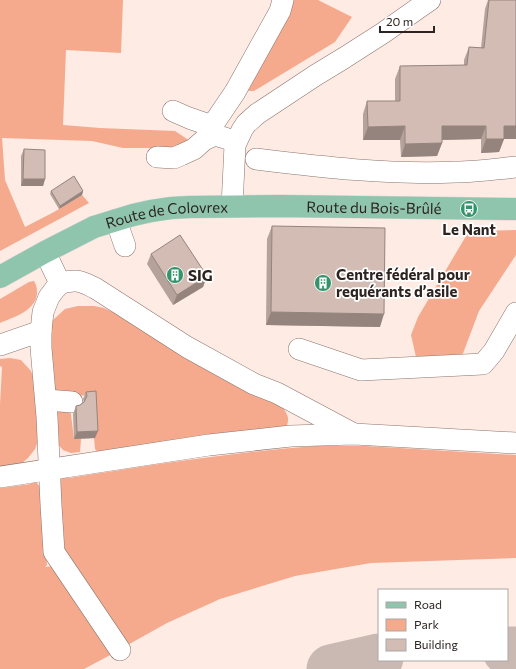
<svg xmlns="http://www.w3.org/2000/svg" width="516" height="669" font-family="Commissioner,sans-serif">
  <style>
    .green { fill: #f5a98d }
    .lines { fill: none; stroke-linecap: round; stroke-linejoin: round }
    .taxiway { stroke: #cab9b3; stroke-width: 49 }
    .minor-casing { stroke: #8a756d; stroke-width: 22 }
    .major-casing { stroke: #d5d3d3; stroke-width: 23 }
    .minor { stroke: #fff; stroke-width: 21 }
    .major { stroke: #8fc5ad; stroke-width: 22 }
    .wall { fill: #b5a29a }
    .shaded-wall { fill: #94847d }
    .building { fill: #d3bcb3; stroke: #94847d }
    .labels { text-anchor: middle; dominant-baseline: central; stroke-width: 3.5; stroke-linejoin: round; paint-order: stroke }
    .street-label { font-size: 15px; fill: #2d2421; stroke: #fff }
    .poi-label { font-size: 15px; font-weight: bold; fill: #2d2421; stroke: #fff; text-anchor: start }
  </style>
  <rect width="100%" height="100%" fill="#feebe4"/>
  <g class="green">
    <polygon points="0,0 123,0 121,53 66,50 63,125 100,128 175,131 190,141 169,148 123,148 92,141 2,138 5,180 25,227 54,212 82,195 89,203 0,251"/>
    <polygon points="291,0 318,0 352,17 335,42 254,91 248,91 256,76"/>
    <polygon points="516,230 516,255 479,311 462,356 416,357 411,335 418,317 469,231"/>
    <path d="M34,281c3,5 3,8 3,13 -2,17 -23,23 -37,29v-24l29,-17z"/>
    <path d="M78,306h16l10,2 13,6 166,94c5,7 7,11 3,19l-188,26 -3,-4 -1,-11h1l-1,-43 -23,1 -22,-7 -3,-42 7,-27 12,-11z"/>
    <polygon points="10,358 21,360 31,371 38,390 38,441 35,449 28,458 22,463 14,465 0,467 0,405 2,367 0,366 0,359"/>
    <polygon points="70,407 74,439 81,439 80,452 71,453 63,450 56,442 52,408"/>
    <path d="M316,446h50l150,9v103l-145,5 -76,13 -75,23 -53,24 -43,24 -60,-88 -7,-72c3,-6 4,-10 10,-11l2,2c82,-13 164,-26 247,-32z"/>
    <polygon points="32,481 36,482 43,490 43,520 47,565 45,567 54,566 114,653 84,669 0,669 0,488 31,484"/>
  </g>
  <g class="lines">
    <g class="taxiway">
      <polyline points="507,651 516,651"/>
      <polyline points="331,669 379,658"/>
    </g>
    <g class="minor-casing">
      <g id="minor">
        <polyline points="173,111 189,118 212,126"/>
        <polyline points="215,135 212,126 235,92 280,11 283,0"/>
        <polyline points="157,157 174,158 181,155 194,149 204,140 215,135 228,139"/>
        <path d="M256,159c66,8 132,16 200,13 20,0 40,-3 60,-5"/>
        <polyline points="232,206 235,145 242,130 246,124 257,114 316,75 344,58 383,33 430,0"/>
        <polyline points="116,220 125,246"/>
        <polyline points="45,252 56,275 61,283 55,289 49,297 43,312 41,331 41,348 47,417 51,505 54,552 120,650"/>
        <path d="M61,283c17,-4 19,-2 34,5l92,59 67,37 23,9 75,40"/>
        <polyline points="0,345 41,331"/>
        <polyline points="299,349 361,370 483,364 494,351 516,313"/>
        <polyline points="46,400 72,402"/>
        <polyline points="0,477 209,445 291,436 354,434 516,443"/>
      </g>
    </g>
    <g class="major-casing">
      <g id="major">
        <path id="s1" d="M0,277l45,-25 49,-25 39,-12 18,-4 20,-3 18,-1 91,-1 236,3"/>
      </g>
    </g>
    <use href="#minor" class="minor"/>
    <use href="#major" class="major"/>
  </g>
  <g class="wall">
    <polygon points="488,0 516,0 504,139 499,152 481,153 481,139 442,140 442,143 437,156 401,157 400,140 363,140 363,114 367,101 395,101 395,79 400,66 464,65 464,60 469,47 481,48 485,9"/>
    <polygon points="24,149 45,179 43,186 21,186 21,156"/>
    <polygon points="51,191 83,191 82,195 59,209 50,194"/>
    <polygon points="272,226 380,327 266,325 267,239"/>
    <polygon points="151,254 207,276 203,287 173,305 147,264"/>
    <polygon points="86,392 95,438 74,439 73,414 76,406 80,405 84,402 83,399"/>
  </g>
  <g class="shaded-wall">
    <polygon points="405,126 400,140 363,140 368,127"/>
    <polygon points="442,126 486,126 481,139 437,140"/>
    <polygon points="504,126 516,126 516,139 499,139"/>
    <polygon points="486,139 504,139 499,152 481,153"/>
    <polygon points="442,143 437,156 401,157 405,144"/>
    <polygon points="23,179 45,179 43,186 21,186"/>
    <polygon points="83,191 82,195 59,209 60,206"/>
    <polygon points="207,276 203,287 173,305 177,295"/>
    <polygon points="271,312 384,314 380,327 266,325"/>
    <polygon points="98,431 95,438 74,439 77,432"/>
  </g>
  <g class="building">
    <polygon points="489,0 516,0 516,126 504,126 504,139 486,139 486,126 442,126 442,143 405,144 405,126 368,127 367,101 400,101 400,66 467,65 469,47 484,48"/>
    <polygon points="24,149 45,150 45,179 23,179"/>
    <polygon points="74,176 83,191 60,206 51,191"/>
    <polygon points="272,226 385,228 384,314 271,312"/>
    <polygon points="180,235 207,276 177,295 151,254"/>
    <polygon points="96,391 98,431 77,432 76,406 80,405 84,402 87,396 86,392"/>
  </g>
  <defs>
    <g id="bus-disc" transform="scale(0.9)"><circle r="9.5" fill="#35936b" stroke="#fff"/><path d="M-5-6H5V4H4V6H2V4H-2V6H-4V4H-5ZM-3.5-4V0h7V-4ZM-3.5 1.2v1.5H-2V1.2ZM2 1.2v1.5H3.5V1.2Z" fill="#fff"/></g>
    <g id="building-disc" transform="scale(0.9)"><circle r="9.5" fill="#35936b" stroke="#fff"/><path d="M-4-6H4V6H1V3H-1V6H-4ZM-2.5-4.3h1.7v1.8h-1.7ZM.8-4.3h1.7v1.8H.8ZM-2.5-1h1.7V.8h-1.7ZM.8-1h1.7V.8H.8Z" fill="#fff"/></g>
  </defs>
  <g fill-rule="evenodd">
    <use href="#bus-disc" x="469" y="209"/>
    <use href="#building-disc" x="175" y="275"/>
    <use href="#building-disc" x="323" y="283"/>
  </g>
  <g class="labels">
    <g class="street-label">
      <text stroke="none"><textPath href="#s1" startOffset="389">Route du Bois-Brûlé</textPath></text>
      <text stroke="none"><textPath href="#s1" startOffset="181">Route de Colovrex</textPath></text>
    </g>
    <g class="poi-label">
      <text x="469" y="229" text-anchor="middle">Le Nant</text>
      <text x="336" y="274">Centre fédéral pour<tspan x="336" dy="17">requérants d’asile</tspan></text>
      <text x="188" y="275">SIG</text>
    </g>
  </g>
  <rect x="378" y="589" width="130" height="72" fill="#ffffff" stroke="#aba7a6"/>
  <rect x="386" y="602" width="20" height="6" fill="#8fc5ad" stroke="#aba7a6"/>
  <text x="414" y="609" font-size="12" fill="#2d2421">Road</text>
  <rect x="386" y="619" width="20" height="12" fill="#f5a98d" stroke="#aba7a6"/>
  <text x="414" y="629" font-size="12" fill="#2d2421">Park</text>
  <rect x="386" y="639" width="20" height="12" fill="#d3bcb3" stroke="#aba7a6"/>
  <text x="414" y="649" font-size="12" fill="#2d2421">Building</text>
  <path d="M380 26v6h54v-6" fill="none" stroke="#2d2421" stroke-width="2"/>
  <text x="386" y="26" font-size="12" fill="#2d2421" stroke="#ffffff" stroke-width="3" paint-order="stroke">20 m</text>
</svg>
